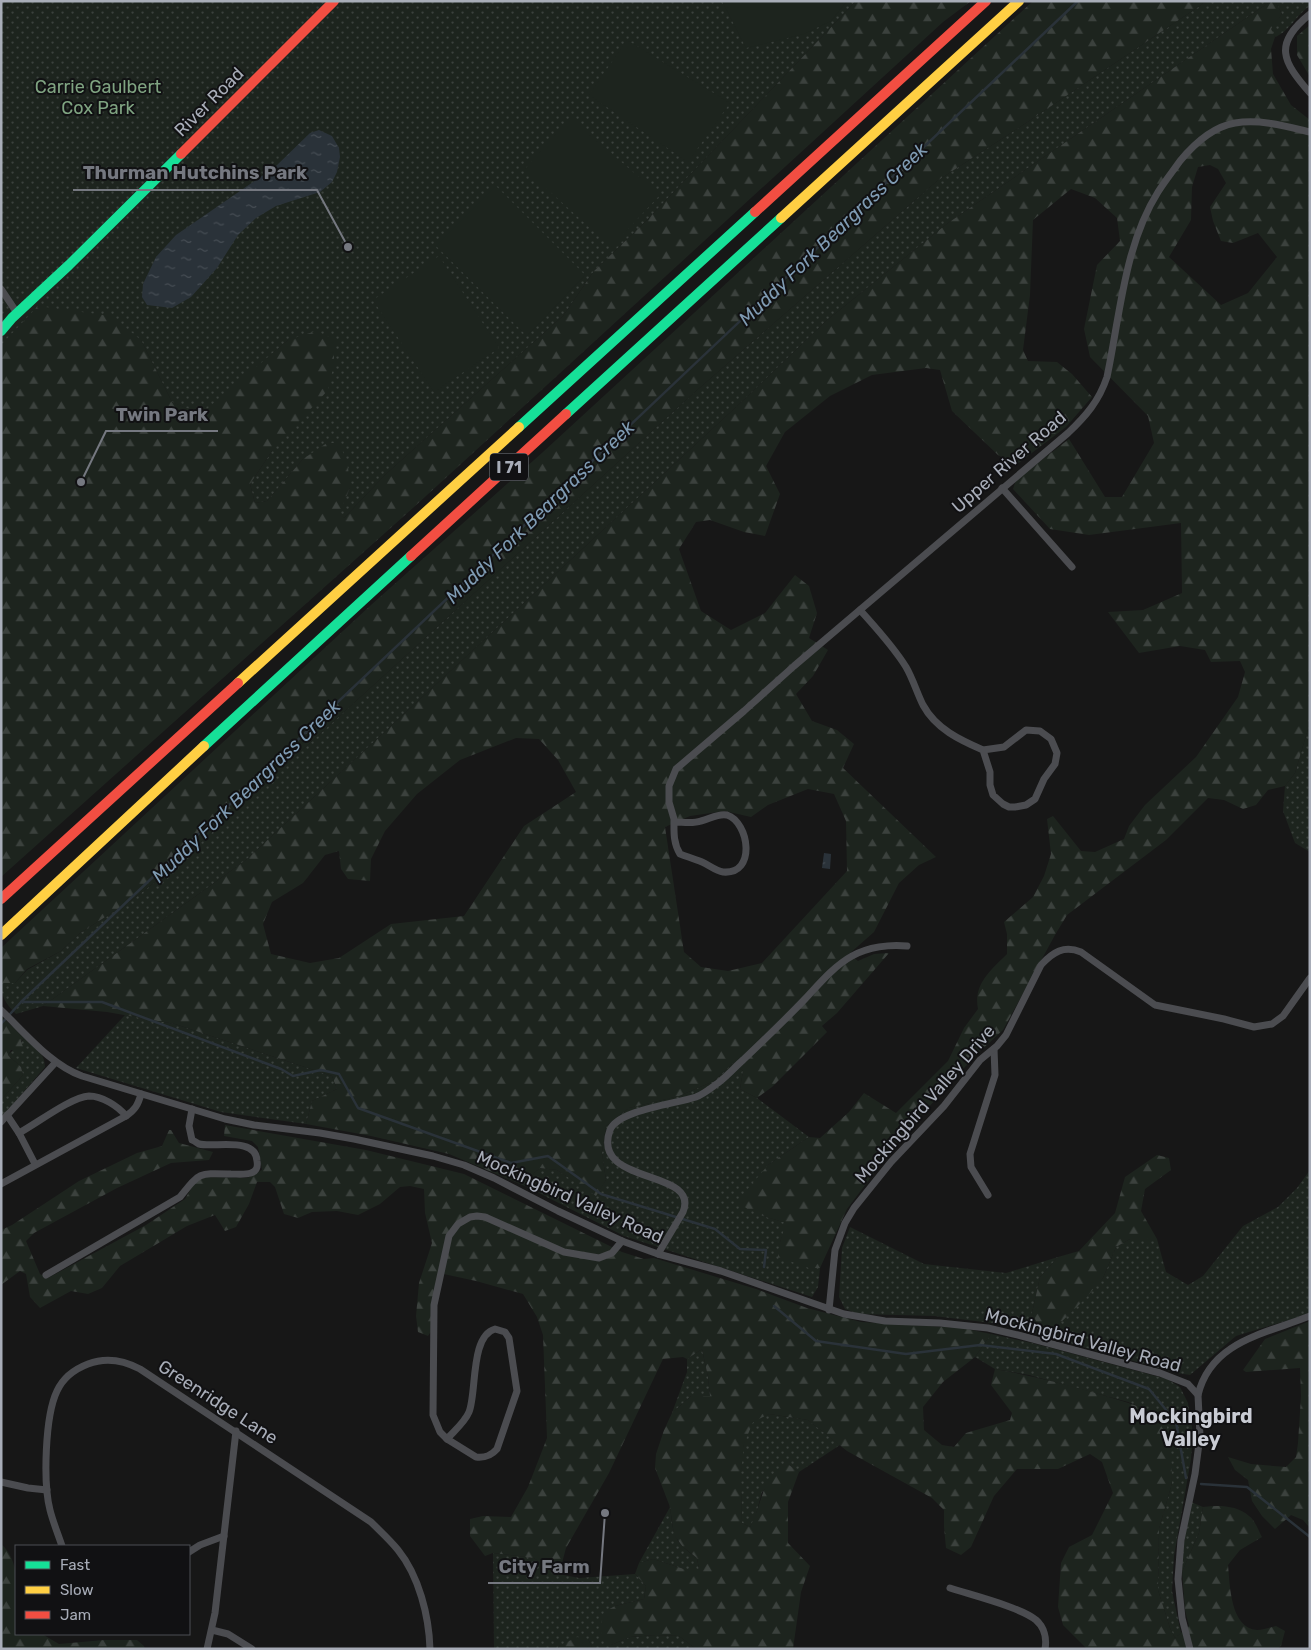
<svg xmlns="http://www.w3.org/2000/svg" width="1311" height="1650" font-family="Rubik,sans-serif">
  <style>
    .green { fill: url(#green-dots) }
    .forest { fill: url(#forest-firs); fill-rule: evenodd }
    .pitch { fill: #1d241e }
    .water { fill: url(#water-ripples) }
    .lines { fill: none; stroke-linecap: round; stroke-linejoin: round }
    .stream { stroke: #2a3239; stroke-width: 2.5 }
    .street { stroke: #4b4c50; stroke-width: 7 }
    .fast { stroke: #16e098; stroke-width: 10 }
    .slow { stroke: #ffcf43; stroke-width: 10 }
    .jam { stroke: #f24e42; stroke-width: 10 }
    .labels { text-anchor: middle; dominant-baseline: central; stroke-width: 4; stroke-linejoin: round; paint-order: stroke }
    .shield { fill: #111113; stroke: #7b7e86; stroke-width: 1 }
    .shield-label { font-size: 16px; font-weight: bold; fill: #a8adb8 }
    .park-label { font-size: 18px; fill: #7fa381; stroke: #111113 }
    .street-label { font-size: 18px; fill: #a8adb8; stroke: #111113 }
    .water-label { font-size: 19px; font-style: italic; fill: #7f9bb3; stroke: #111113 }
    .quarter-label { font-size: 20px; font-weight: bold; fill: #c9ccd4; stroke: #111113 }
    .leader { fill: none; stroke: #757880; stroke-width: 2 }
    .callout-dot { fill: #757880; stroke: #111113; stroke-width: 2 }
    .callout-label { font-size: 19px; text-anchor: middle; font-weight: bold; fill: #757880; stroke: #111113; stroke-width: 4; stroke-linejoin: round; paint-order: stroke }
  </style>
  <defs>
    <pattern id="green-dots" width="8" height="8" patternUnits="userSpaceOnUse" patternTransform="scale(1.25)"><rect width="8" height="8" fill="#1d241e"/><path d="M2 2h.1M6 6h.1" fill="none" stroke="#3b413d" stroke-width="1.8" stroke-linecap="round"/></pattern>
    <pattern id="forest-firs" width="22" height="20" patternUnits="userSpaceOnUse" patternTransform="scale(1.25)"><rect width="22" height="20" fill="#1d241e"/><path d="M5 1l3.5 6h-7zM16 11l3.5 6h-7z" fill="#3b413d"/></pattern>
    <pattern id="water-ripples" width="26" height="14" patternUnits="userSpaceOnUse" patternTransform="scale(1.25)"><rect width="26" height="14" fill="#2a3239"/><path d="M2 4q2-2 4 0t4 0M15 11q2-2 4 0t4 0" fill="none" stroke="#464d54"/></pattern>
  </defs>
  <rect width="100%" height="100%" fill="#171717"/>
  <g class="green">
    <polygon points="1,1 856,1 645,222 594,271 563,316 386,474 344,518 338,514 350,488 303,459 267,501 255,503 250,484 272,451 288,340 202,415 172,402 141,340 1,833"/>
    <path d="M1207,1h64l-323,222 -122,98 -78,75 -502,464 -203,146 -27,8c-10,-10 -15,-17 -15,-31h14l12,-13 34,-19 19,-18 52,-33 42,-33 522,-476 241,-210 92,-60z"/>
    <path d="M1275,1h35v5c-13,8 -21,26 -35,31l-5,-8 12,-15z"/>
    <polygon points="1310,722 1310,852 1295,843 1283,811 1285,786 1295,773"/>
    <polygon points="125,1015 175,1024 332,1076 337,1089 312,1101 306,1124 221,1112 76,1068"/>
    <path d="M25,1038c9,8 20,15 20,29l-44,51v-18l22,-25 -2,-8 -13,-12z"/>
    <polygon points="733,1063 743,1071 740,1089 757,1098 809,1137 768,1165 763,1216 787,1223 780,1242 809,1268 820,1268 818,1287 812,1297 624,1236 527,1187 534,1173 540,1168 557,1170 596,1195 606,1180 602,1153 606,1126 629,1108 679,1096 714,1081"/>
    <polygon points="1310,1170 1310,1312 1302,1316 1236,1336 1190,1375 1177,1373 1000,1324 934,1316 859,1314 845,1309 839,1297 842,1248 850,1227 924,1264 1006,1273 1058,1257 1040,1277 1032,1313 1042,1331 1103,1278 1116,1247 1130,1239 1157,1239 1166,1272 1188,1285 1203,1276 1243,1226 1278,1207 1297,1188"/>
    <polygon points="991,1334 1036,1344 1167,1379 1180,1387 1188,1403 1193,1433 1191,1459 1174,1556 1172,1591 1181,1633 1175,1638 1170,1628 1158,1590 1159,1529 1172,1483 1165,1417 1128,1402 1029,1375 995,1369 975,1357"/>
    <polygon points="702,1349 708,1377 710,1396 691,1396 672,1413 687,1372 687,1359"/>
    <path d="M769,1414l39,6 32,25 -41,27 -10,-7 -27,27 -7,26 -5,9 -8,-4c0,-27 -6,-76 10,-100 3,-4 12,-7 17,-9z"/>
    <polygon points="1191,1502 1203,1507 1199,1533 1182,1572 1182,1553"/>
    <path d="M670,1507c4,29 2,33 27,51l2,11h-15l-31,-10 -14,4z"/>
    <polygon points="493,1553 534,1558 554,1573 579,1578 635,1574 646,1586 644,1599 615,1606 611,1645 630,1637 656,1635 679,1636 696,1649 593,1649 588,1639 559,1646 558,1649 494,1649"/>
  </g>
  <g class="forest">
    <polygon points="856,1 971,1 943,22 414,507 1,877 1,345 38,306 111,316 141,340 172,402 201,414 288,340 316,331 334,339 334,364 328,390 272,451 250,484 255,503 267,501 303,459 327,443 340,443 348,467 350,488 339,514 344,518 386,474 563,316 594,271 645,222"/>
    <polygon points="1033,1 1207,1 1029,121 937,181 696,391 174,867 132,900 80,933 61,951 27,969 15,983 1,983 1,948 371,605 543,452"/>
    <path d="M1271,1h4l7,13 -11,15 4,8 -4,12 2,25 18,31 19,15v602l-15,51 -10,13 -17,4 -12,15 -13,4 -19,-9 -16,-2 -42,42 -99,75 -12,20 -52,95 -29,27 -75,83 -52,69 -27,59h-11l-31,-11 2,-15 6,-19 -23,-7 -27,-13 32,-38 41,-28 11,1 29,-26 15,-19 32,20 52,-52 16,-33 14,-19c-5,-25 13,-39 29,-55v-20l-3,-12 29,-25 11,-21 7,-22 -4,-35 6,-3 28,35 14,1 29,-13 5,-13 16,-21 51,-48 42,-60 7,-25 -5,-11 -29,1 -6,-12 -25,-4 -41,7 -31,-41 35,-2 39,-17 -1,-70 -92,12 -39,-6 -37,-40 3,-9 53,-41 36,58h17l32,-54 -6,-27 -58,-59 -6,-28 13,-64 23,-24 -3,-23 -22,-20 -24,-9 -38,31 -3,75 -7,55 5,11 29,1 15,12 20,23 -26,30 -50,38 -18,-10 -46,-44 -12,-41 -14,-2 -54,7 -42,21 -45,36 -19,34 14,28 -15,42 -21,-4 -34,-12 -14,2 -17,27 22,62 30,19 34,-17 30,-38 14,11 8,27 -8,25 19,12 -15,26 -17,18 16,27 25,9 17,14 -11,24 93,89 -17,8 -20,18 -25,49 -25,22 9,7 16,-7 15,-1 -52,60 -15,13 5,6 -55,55 -15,11 -17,-9 3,-18 -10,-8 -19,18 -35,15 -50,12 -23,18 -4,27 4,27 -10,16 -39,-26 -17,-2 -6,5 -7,14 -78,-33 -78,-18 -65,-12 6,-23 25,-12 -5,-13 -157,-52 -68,-12 -64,-6 203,-146 502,-464 78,-75 122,-98zM1210,165l8,4 8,14 -16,24 3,14 8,20 12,2 25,-10 19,24 -29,36 -27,12 -52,-48 22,-37 1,-33 6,-20zM516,738l23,1 19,21 18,32 -52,34 -60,90 -73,8 -52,34 -29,5 -39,-9 -8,-30 9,-22 31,-19 22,-28 14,-4 2,18 7,10 22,2 1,-22 14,-28 32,-37 43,-34zM808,789l26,5 12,27 1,50 -85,92 -34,8 -27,-4 -17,-15 -19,-125 25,-11 35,-5 26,6 17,-12z"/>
    <polygon points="1310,25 1310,77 1297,55 1297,36"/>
    <polygon points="2,1017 25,1038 21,1041 24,1050 11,1050 8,1055 21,1067 23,1075 1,1100"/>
    <path d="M225,1125l141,25 98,24 158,78 22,7 10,-1 102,31 51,19 54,14 101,6 29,6 -16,23 -32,25 -20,25 1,23 18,15 12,2 12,-14 44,-13 2,-7 -21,-28 4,-16c58,11 115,26 170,47l6,34 1,33 -13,46 -1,61 12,38 5,10 14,-12 -4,-16 -3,-38 17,-39 4,-26c15,-2 34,-2 46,9 6,4 9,14 13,21l-22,13 -12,15c2,20 2,63 29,65 6,0 14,-3 19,-4l9,5 -4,15 -4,3h-190l-24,-24 -5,-18 3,-44 8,-16 23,-12 21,-42 -11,-31 -12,-8 -32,15h-41l-23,27 -23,51 -10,8 -15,-7 -2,-21v-17l-12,-12 -85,-47 -39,-31 -39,-6 -16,8 -9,22 -3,29 1,50 8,4c10,-18 11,-40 25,-55 3,-3 10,-5 14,-7l10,7 -11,30v41l22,23 -9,26 -8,57h-97l-17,-13 -23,-1 -26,2 -19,8 -8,-4 -3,-13 4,-16 11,-6 29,-7 2,-13 -11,-12 4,-11 14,-4 31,10h15l-2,-11 -14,-11 -9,-12 -4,-28 -15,-39 1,-14 8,-24 8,-17 19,-17h19l-2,-19 -6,-28 -15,10 -4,-2 -20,2 -54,114 -43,75 -7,26 -5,-1 -20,-15 -41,-5 -8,3 -15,-20v-17l13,-3 28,1 17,-30 19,-49 -4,-103 -6,-18 -14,-23 -47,-13 -37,-8 -7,57 -4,6 -10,-4 -2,-16 3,-33 13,-40 -7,-30 -1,-24 -14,-3 -10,1 -20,17 -22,11 -21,-4 -25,1 -14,6 -14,-4 -9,-27 -5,-5h-13l-8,22 -13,23 -11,4 -10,-16 -28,11 -67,40 -18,22 -14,6 -17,-3 -31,17 -10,-11 -4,-23 -6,-3 -19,14v-55l11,-5 67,-44 58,-28 25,-7 7,-16h2l8,13 34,9 -4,8 -38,3 -54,25 -83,45 -8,8 14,33 8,4 98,-53 39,-26 10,-17 10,-5 42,1 15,-8 -4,-23 -6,-6 -28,-5z"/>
    <polygon points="1157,1155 1169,1158 1171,1170 1145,1189 1141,1211 1157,1239 1130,1239 1116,1247 1103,1278 1085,1299 1058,1325 1041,1331 1032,1313 1040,1277 1058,1257 1079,1251 1115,1213 1125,1177"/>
    <polygon points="1310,1321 1310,1528 1303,1520 1291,1515 1275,1529 1262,1516 1252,1501 1248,1480 1235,1470 1228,1457 1251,1464 1286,1467 1296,1457 1298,1443 1301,1396 1300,1368 1246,1372 1243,1370 1265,1339"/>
    <path d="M1,1544c23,19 15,63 15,90h26l17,10 45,-4h33l7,6 1,3h-144z"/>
    <polygon points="577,1637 588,1639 593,1649 558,1649 559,1646"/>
  </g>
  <g class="pitch">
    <polygon points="722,1 847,1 831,21 804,34 746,48"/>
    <polygon points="627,40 730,103 688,162 589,95"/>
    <polygon points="570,118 660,195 611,247 525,169"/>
    <polygon points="496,186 585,275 527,336 436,246"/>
    <polygon points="439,256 499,348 434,392 373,300"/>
  </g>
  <g class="water">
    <polygon points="319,130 332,136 339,148 340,157 337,172 332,182 320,192 276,206 256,218 238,235 217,268 191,297 172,308 147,305 142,297 143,284 156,257 176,235 275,167 310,133"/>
    <polygon points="824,853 831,854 830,869 822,868"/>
  </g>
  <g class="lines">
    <g class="stream">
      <polyline points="22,1002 102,1002 281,1069 293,1076 321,1070 339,1074 358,1108 511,1163 548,1156 601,1194 715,1229 740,1249 766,1250 764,1267"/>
      <polyline points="1,1024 21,1002 1078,1"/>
      <polyline points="774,1306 816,1341 906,1354 980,1345 1056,1354 1149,1389 1176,1422 1186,1478"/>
      <polyline points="1201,1484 1247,1487 1310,1537"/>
    </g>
    <g class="street">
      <path d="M1310,14c-37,30 -28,47 0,79"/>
      <polyline points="1,289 17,313"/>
      <polyline points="1002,488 1072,567"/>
      <path d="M860,610c16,18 33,36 46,57 7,12 11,26 17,38 13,24 37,35 60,45l7,22v13l3,10 10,9 6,3h6l11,-2 9,-6 9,-20 11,-15 2,-11 -6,-14 -11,-8 -14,-1 -22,17 -21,3"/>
      <path d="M674,822c9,0 19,2 27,-1 9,-2 17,-8 26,-6 22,7 30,60 -4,57 -7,-1 -14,-7 -21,-10 -7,-3 -14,-5 -22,-8 -7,-11 -6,-23 -6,-35l-5,-17v-16l7,-17 68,-58 50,-45 274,-233c18,-17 31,-32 39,-56 13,-61 17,-131 51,-185 7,-11 15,-21 22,-31 14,-17 32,-34 55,-38 25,-4 50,3 75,9"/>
      <path d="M1,1010c24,23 50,55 81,66l143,43 29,6 66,8 34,6 79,17 31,9 30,13 64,33 64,30 36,13 63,17 123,43 41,7 55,2 48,5 30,7 142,38 28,11 10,11 2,41 -5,38 -14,66 -3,39 4,39 8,31"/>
      <polyline points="7,1115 19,1133 35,1164"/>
      <polyline points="1,1122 55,1063"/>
      <path d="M19,1133c17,-9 52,-36 70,-37 13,0 29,10 37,20"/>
      <path d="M1,1184l125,-68c9,-6 12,-11 15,-22"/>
      <polyline points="988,1195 971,1167 970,1154 995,1075 994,1049"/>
      <path d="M658,1254l25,-42c18,-44 -93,-26 -73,-82 8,-20 65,-26 86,-33 8,-3 15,-9 22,-14 9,-7 17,-16 25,-23 21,-20 42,-40 62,-61 14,-15 29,-33 47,-43 16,-9 38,-12 55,-10"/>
      <path d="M46,1275l134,-78c20,-25 18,-24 51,-23 7,0 14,1 20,-1 6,-2 7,-6 6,-12 -1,-25 -43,-13 -58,-17 -2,-1 -4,-3 -7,-4l-3,-14 3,-17"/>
      <path d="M829,1310l6,-60 10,-27 9,-15 37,-46 53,-56 36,-46 17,-14 9,-11 35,-70c12,-13 23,-20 40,-13l74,53 69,14 30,8 18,-3 11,-8 27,-38"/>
      <path d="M495,1329l10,3 4,6 8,53 -20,58c-6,7 -12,9 -21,8l-29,-18c7,-8 18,-17 22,-27 8,-20 1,-76 26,-83z"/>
      <path d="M1198,1395c13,-54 67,-61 112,-79"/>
      <polyline points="447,1439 440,1432 433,1415 434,1305 449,1236 458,1224 470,1217 477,1216 485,1217 564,1252 599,1258 612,1253 622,1241"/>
      <polyline points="1,1482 28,1488 47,1490"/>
      <path d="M62,1546c-4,-12 -9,-24 -12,-36 -7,-27 -5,-94 7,-119 6,-13 18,-22 31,-27 18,-7 35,-4 52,5l231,153c9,9 19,18 27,28 21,26 31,66 32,99"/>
      <polyline points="189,1552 200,1545 224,1536"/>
      <path d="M950,1588c21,7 70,19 86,32 8,7 11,18 9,29"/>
      <polyline points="212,1630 228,1634 252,1649"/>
      <polyline points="207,1649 215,1613 236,1431"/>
    </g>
    <g class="fast">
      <polyline points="1,331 12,318 69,265 181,154"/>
      <polyline points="566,414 781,218"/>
      <polyline points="519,427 755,212"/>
      <polyline points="204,746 411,556"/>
    </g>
    <g class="slow">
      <polyline points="781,218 1019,1"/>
      <polyline points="238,683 519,427"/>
      <polyline points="1,935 204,746"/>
    </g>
    <g class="jam">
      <polyline points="181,154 334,1"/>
      <polyline points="755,212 986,1"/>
      <polyline points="411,556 566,414"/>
      <polyline points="1,899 238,683"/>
    </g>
  </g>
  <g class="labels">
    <rect class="shield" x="490" y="453.5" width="38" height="27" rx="4"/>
    <g class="shield-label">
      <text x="509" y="467">I 71</text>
    </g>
    <g class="park-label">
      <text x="98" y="87">Carrie Gaulbert<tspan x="98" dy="21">Cox Park</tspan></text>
    </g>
    <g class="street-label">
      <text transform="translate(209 102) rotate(-45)">River Road</text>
      <text transform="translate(1009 462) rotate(-41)">Upper River Road</text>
      <text transform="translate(925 1104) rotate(-49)">Mockingbird Valley Drive</text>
      <text transform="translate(570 1197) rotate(24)">Mockingbird Valley Road</text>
      <text transform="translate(1083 1340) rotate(15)">Mockingbird Valley Road</text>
      <text transform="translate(218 1402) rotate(33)">Greenridge Lane</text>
    </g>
    <g class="water-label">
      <text transform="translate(833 234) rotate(-44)">Muddy Fork Beargrass Creek</text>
      <text transform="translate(540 512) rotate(-44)">Muddy Fork Beargrass Creek</text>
      <text transform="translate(246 791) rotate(-44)">Muddy Fork Beargrass Creek</text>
    </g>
    <g class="quarter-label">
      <text x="1191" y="1416">Mockingbird<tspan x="1191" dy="23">Valley</tspan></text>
    </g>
  </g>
  <path class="leader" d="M348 247L317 190H73M81 482L106 431H218M605 1513L600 1583H488"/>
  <g class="callout-dot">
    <circle cx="348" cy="247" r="5"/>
    <circle cx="81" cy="482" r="5"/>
    <circle cx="605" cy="1513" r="5"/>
  </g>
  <g class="callout-label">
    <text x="195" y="179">Thurman Hutchins Park</text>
    <text x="162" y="421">Twin Park</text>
    <text x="544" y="1573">City Farm</text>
  </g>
  <rect width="1311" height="1650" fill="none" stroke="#a8adb8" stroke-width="5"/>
  <rect x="15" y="1545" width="175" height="90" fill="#111113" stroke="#4d4f55"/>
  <rect x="25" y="1561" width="25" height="8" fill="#16e098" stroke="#4d4f55"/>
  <text x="60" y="1570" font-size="15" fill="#a8adb8">Fast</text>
  <rect x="25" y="1586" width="25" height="8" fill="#ffcf43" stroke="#4d4f55"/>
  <text x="60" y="1595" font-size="15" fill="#a8adb8">Slow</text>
  <rect x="25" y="1611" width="25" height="8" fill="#f24e42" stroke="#4d4f55"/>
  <text x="60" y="1620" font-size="15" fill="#a8adb8">Jam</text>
</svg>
